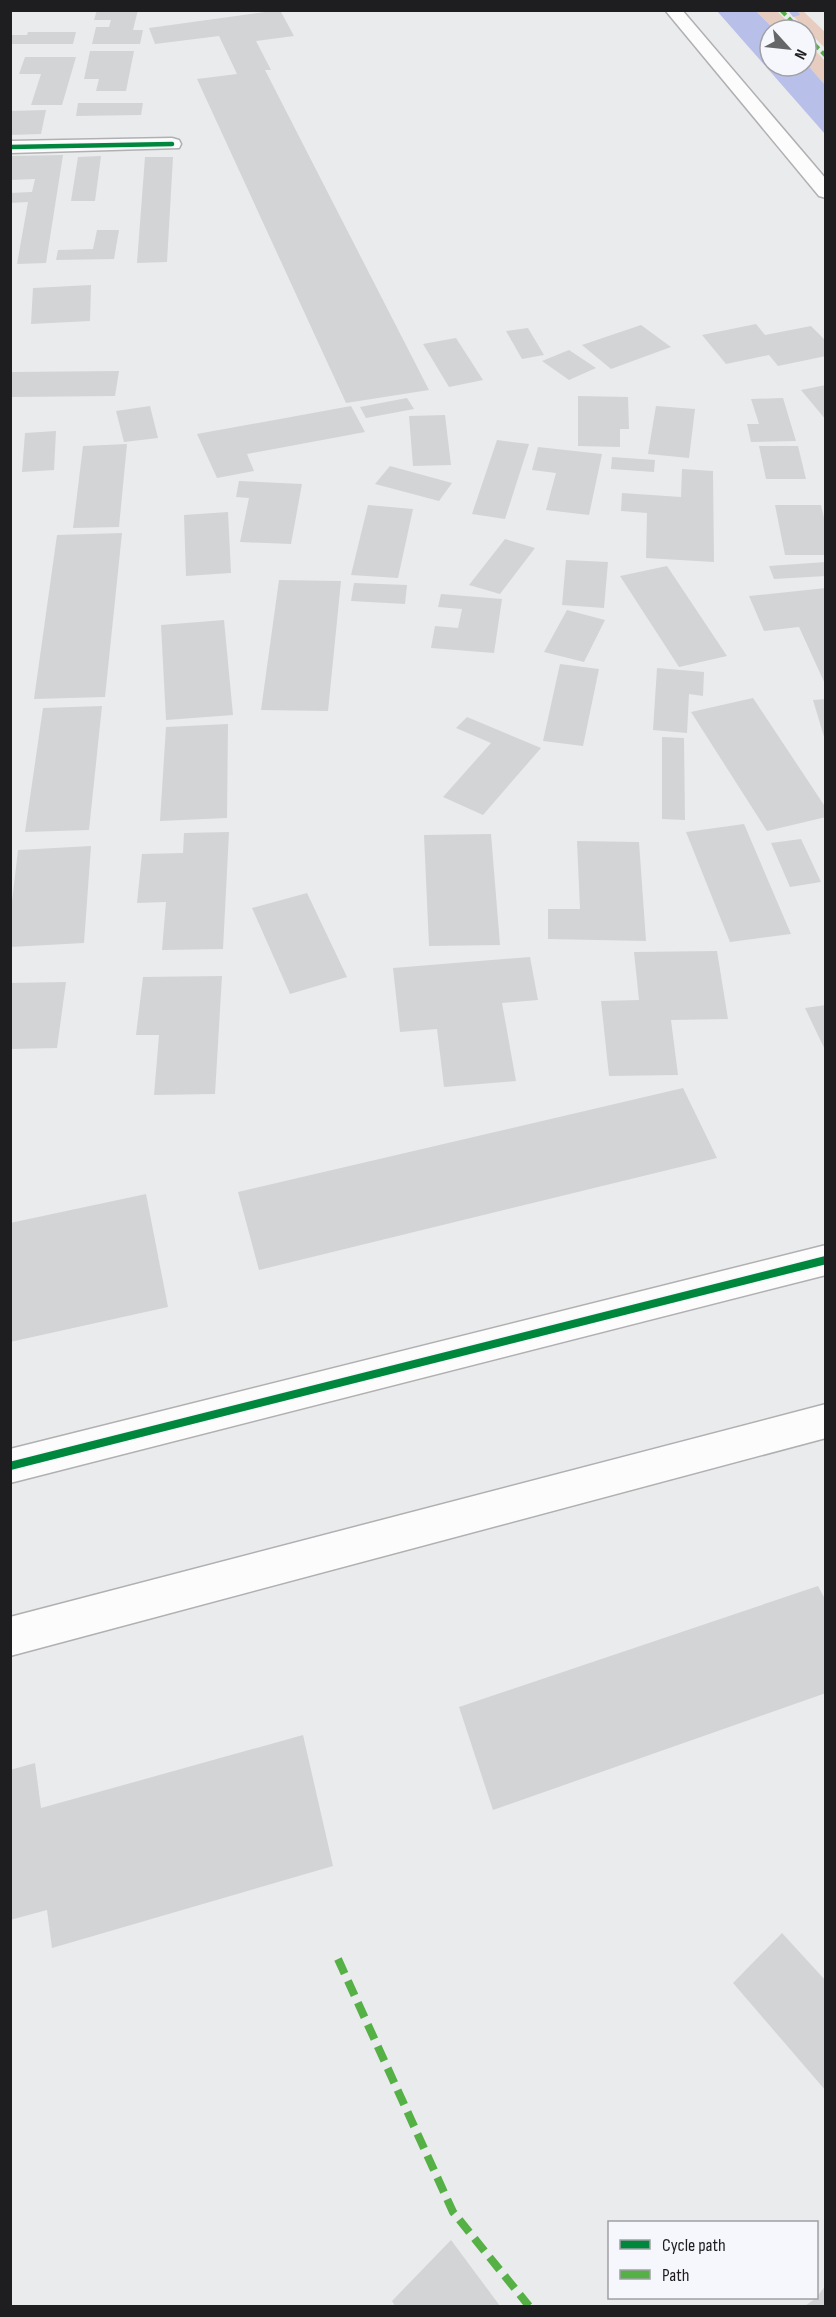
<svg xmlns="http://www.w3.org/2000/svg" width="836" height="2317" font-family="'Sofia Sans Condensed',sans-serif">
  <style>
    .green { fill: #e7cdbf }
    .water { fill: #b8c0ea }
    .lines { fill: none; stroke-linecap: round; stroke-linejoin: round }
    .stream { fill: #b8c0ea; fill-rule: evenodd }
    .building { fill: #d3d4d6 }
    .minor-casing { stroke: #b0b0b2; stroke-width: 3 }
    .major-casing { stroke: #b0b0b2; stroke-width: 3 }
    .minor { fill: #fcfcfc; fill-rule: evenodd }
    .major { fill: #fcfcfc; fill-rule: evenodd }
    .quiet-far1 { stroke: #55b145; stroke-width: 4; stroke-dasharray: 7 4; stroke-linecap: butt }
    .quiet { stroke: #55b145; stroke-width: 8; stroke-dasharray: 16 8; stroke-linecap: butt }
    .cycleway-far1-casing { stroke: #f6f7fc; stroke-width: 7 }
    .cycleway-casing { stroke: #f6f7fc; stroke-width: 11 }
    .cycleway-far1 { stroke: #00873e; stroke-width: 4.5 }
    .cycleway { stroke: #00873e; stroke-width: 8 }
  </style>
  <rect width="100%" height="100%" fill="#eaebed"/>
  <g class="green">
    <polygon points="756,11 777,11 796,30 775,30"/>
    <polygon points="788,11 803,11 825,32 825,48"/>
    <polygon points="806,41 825,61 825,85 806,63"/>
  </g>
  <polygon class="water" points="717,11 756,11 775,30 770,30 770,66 806,66 806,63 825,85 825,134"/>
  <g class="lines">
    <polygon class="stream" points="788,10 797,10 800,15 793,17"/>
  </g>
  <g class="building">
    <polygon points="97,10 138,10 133,30 143,30 140,44 92,44 96,27 109,27 111,20 94,20"/>
    <polygon points="280,10 294,36 256,41 271,70 265,70 429,390 346,403 197,79 237,74 219,36 155,44 149,28"/>
    <polygon points="28,32 76,32 73,44 10,44 10,35 27,35"/>
    <polygon points="90,51 134,51 126,91 96,91 99,79 84,79"/>
    <polygon points="25,57 76,57 62,105 31,105 41,74 19,74"/>
    <polygon points="78,103 143,103 141,115 76,116"/>
    <polygon points="46,110 41,134 10,135 10,111"/>
    <polygon points="63,155 46,263 17,264 28,202 10,203 10,193 32,192 35,179 10,180 10,156"/>
    <polygon points="101,156 95,201 71,201 78,157"/>
    <polygon points="145,157 173,157 167,262 137,263"/>
    <polygon points="97,230 119,230 114,259 56,260 58,250 93,249"/>
    <polygon points="91,285 90,321 31,324 33,288"/>
    <polygon points="756,324 765,335 811,326 826,341 826,356 778,366 769,355 726,364 702,335"/>
    <polygon points="641,325 671,347 611,369 582,345"/>
    <polygon points="528,328 544,355 522,359 506,331"/>
    <polygon points="456,338 483,380 449,387 423,344"/>
    <polygon points="569,350 596,368 569,380 542,361"/>
    <polygon points="119,371 115,396 10,397 12,372"/>
    <polygon points="826,385 826,420 801,390"/>
    <polygon points="578,396 628,397 629,429 620,429 620,447 578,446"/>
    <polygon points="407,398 414,409 366,418 360,407"/>
    <polygon points="783,398 796,441 751,442 747,424 759,424 751,399"/>
    <polygon points="150,406 158,438 124,442 116,411"/>
    <polygon points="351,406 365,432 247,454 254,471 217,478 197,434"/>
    <polygon points="656,406 695,409 689,458 648,454"/>
    <polygon points="445,415 451,465 413,466 409,416"/>
    <polygon points="56,431 54,470 22,472 25,433"/>
    <polygon points="497,440 529,444 505,519 472,514"/>
    <polygon points="127,444 119,527 73,528 83,446"/>
    <polygon points="759,446 798,446 806,479 766,479"/>
    <polygon points="538,447 602,454 589,515 546,510 556,473 532,470"/>
    <polygon points="612,457 655,460 654,472 611,469"/>
    <polygon points="390,466 452,483 439,501 375,484"/>
    <polygon points="682,469 713,471 714,562 646,558 647,513 621,511 622,493 681,497"/>
    <polygon points="239,481 302,484 291,544 240,542 249,498 236,497"/>
    <polygon points="368,505 413,509 398,578 351,575"/>
    <polygon points="775,505 821,505 826,527 826,555 785,555"/>
    <polygon points="228,512 231,573 186,576 184,515"/>
    <polygon points="122,533 105,697 34,699 57,535"/>
    <polygon points="505,539 535,548 500,594 469,585"/>
    <polygon points="566,560 608,562 604,608 562,605"/>
    <polygon points="826,562 826,576 774,579 769,566"/>
    <polygon points="667,566 727,656 679,667 620,576"/>
    <polygon points="279,580 341,581 328,711 261,710"/>
    <polygon points="354,583 407,585 405,604 351,601"/>
    <polygon points="826,588 826,686 799,627 764,631 749,596"/>
    <polygon points="441,594 502,599 494,653 431,648 435,626 458,628 462,609 438,607"/>
    <polygon points="567,610 605,620 584,662 544,652"/>
    <polygon points="224,620 233,715 166,720 161,625"/>
    <polygon points="560,664 599,669 583,746 543,741"/>
    <polygon points="657,668 704,672 703,696 689,694 687,733 653,730"/>
    <polygon points="753,698 826,808 826,817 767,831 691,712"/>
    <polygon points="826,699 826,739 825,740 813,700"/>
    <polygon points="102,706 89,830 25,832 43,708"/>
    <polygon points="467,717 541,748 483,815 443,797 491,743 456,728"/>
    <polygon points="228,724 227,818 160,821 166,727"/>
    <polygon points="662,737 684,738 685,820 662,819"/>
    <polygon points="744,824 791,934 730,942 686,832"/>
    <polygon points="229,832 223,949 162,950 166,902 137,903 142,854 183,853 184,833"/>
    <polygon points="491,834 500,945 429,946 424,835"/>
    <polygon points="801,839 821,882 790,887 771,843"/>
    <polygon points="577,841 639,842 646,941 548,939 548,909 580,909"/>
    <polygon points="91,846 84,943 10,947 10,919 18,850"/>
    <polygon points="307,893 347,977 290,994 252,908"/>
    <polygon points="717,951 728,1019 671,1020 678,1075 609,1076 601,1001 639,1000 634,952"/>
    <polygon points="530,957 538,1000 502,1003 516,1081 444,1087 437,1029 400,1032 393,968"/>
    <polygon points="222,976 215,1094 154,1095 159,1035 136,1035 143,977"/>
    <polygon points="66,982 57,1048 10,1049 10,983"/>
    <polygon points="826,1005 826,1052 805,1008"/>
    <polygon points="683,1088 717,1158 259,1270 238,1192"/>
    <polygon points="146,1194 168,1307 10,1342 10,1223"/>
    <polygon points="818,1586 826,1601 826,1693 493,1810 459,1707"/>
    <polygon points="303,1735 333,1866 52,1948 47,1910 10,1920 10,1770 35,1763 41,1808"/>
    <polygon points="782,1933 826,1981 826,2091 733,1983"/>
    <polygon points="451,2240 500,2306 395,2306 392,2301"/>
    <polygon points="826,2285 826,2306 805,2306 816,2298"/>
  </g>
  <g class="lines">
    <g class="minor-casing">
      <g id="minor">
        <polygon points="172,138 179,140 181,144 179,148 10,153 10,141"/>
        <polygon points="826,1245 826,1275 10,1483 10,1449"/>
      </g>
    </g>
    <g class="major-casing">
      <g id="major">
        <polygon points="665,10 682,10 826,179 826,198 819,196"/>
        <polygon points="826,1404 826,1438 10,1656 10,1617"/>
      </g>
    </g>
    <use href="#minor" class="minor"/>
    <use href="#major" class="major"/>
    <g class="quiet-far1">
      <polyline points="781,10 800,30"/>
      <polyline points="806,36 826,56"/>
    </g>
    <polyline class="quiet" points="338,1959 453,2212 529,2306"/>
    <g class="cycleway-far1-casing">
      <polyline id="cycleway-far1" points="10,147 172,144"/>
    </g>
    <g class="cycleway-casing">
      <polyline id="cycleway" points="10,1466 826,1260"/>
    </g>
    <use href="#cycleway-far1" class="cycleway-far1"/>
    <use href="#cycleway" class="cycleway"/>
  </g>
  <rect width="836" height="2317" fill="none" stroke="#1e1e20" stroke-width="24"/>
  <rect x="608" y="2221" width="210" height="78" fill="#f6f7fc" stroke="#a0a0a4" stroke-width="1.5"/>
  <rect x="620" y="2240" width="30" height="9" fill="#00873e" stroke="#a0a0a4" stroke-width="1.5"/>
  <text x="662" y="2251" font-size="18" fill="#1e1e20">Cycle path</text>
  <rect x="620" y="2270" width="30" height="9" fill="#55b145" stroke="#a0a0a4" stroke-width="1.5"/>
  <text x="662" y="2281" font-size="18" fill="#1e1e20">Path</text>
  <g transform="translate(788 48) rotate(117)"><circle r="28" fill="#f6f7fc" stroke="#a0a0a4" stroke-width="1.5"/>
  <path d="M0-4.5L10 22L0 15L-10 22Z" fill="#656668"/>
  <text y="-9" font-size="16" font-weight="bold" text-anchor="middle" fill="#1e1e20">N</text>
  </g>
</svg>
